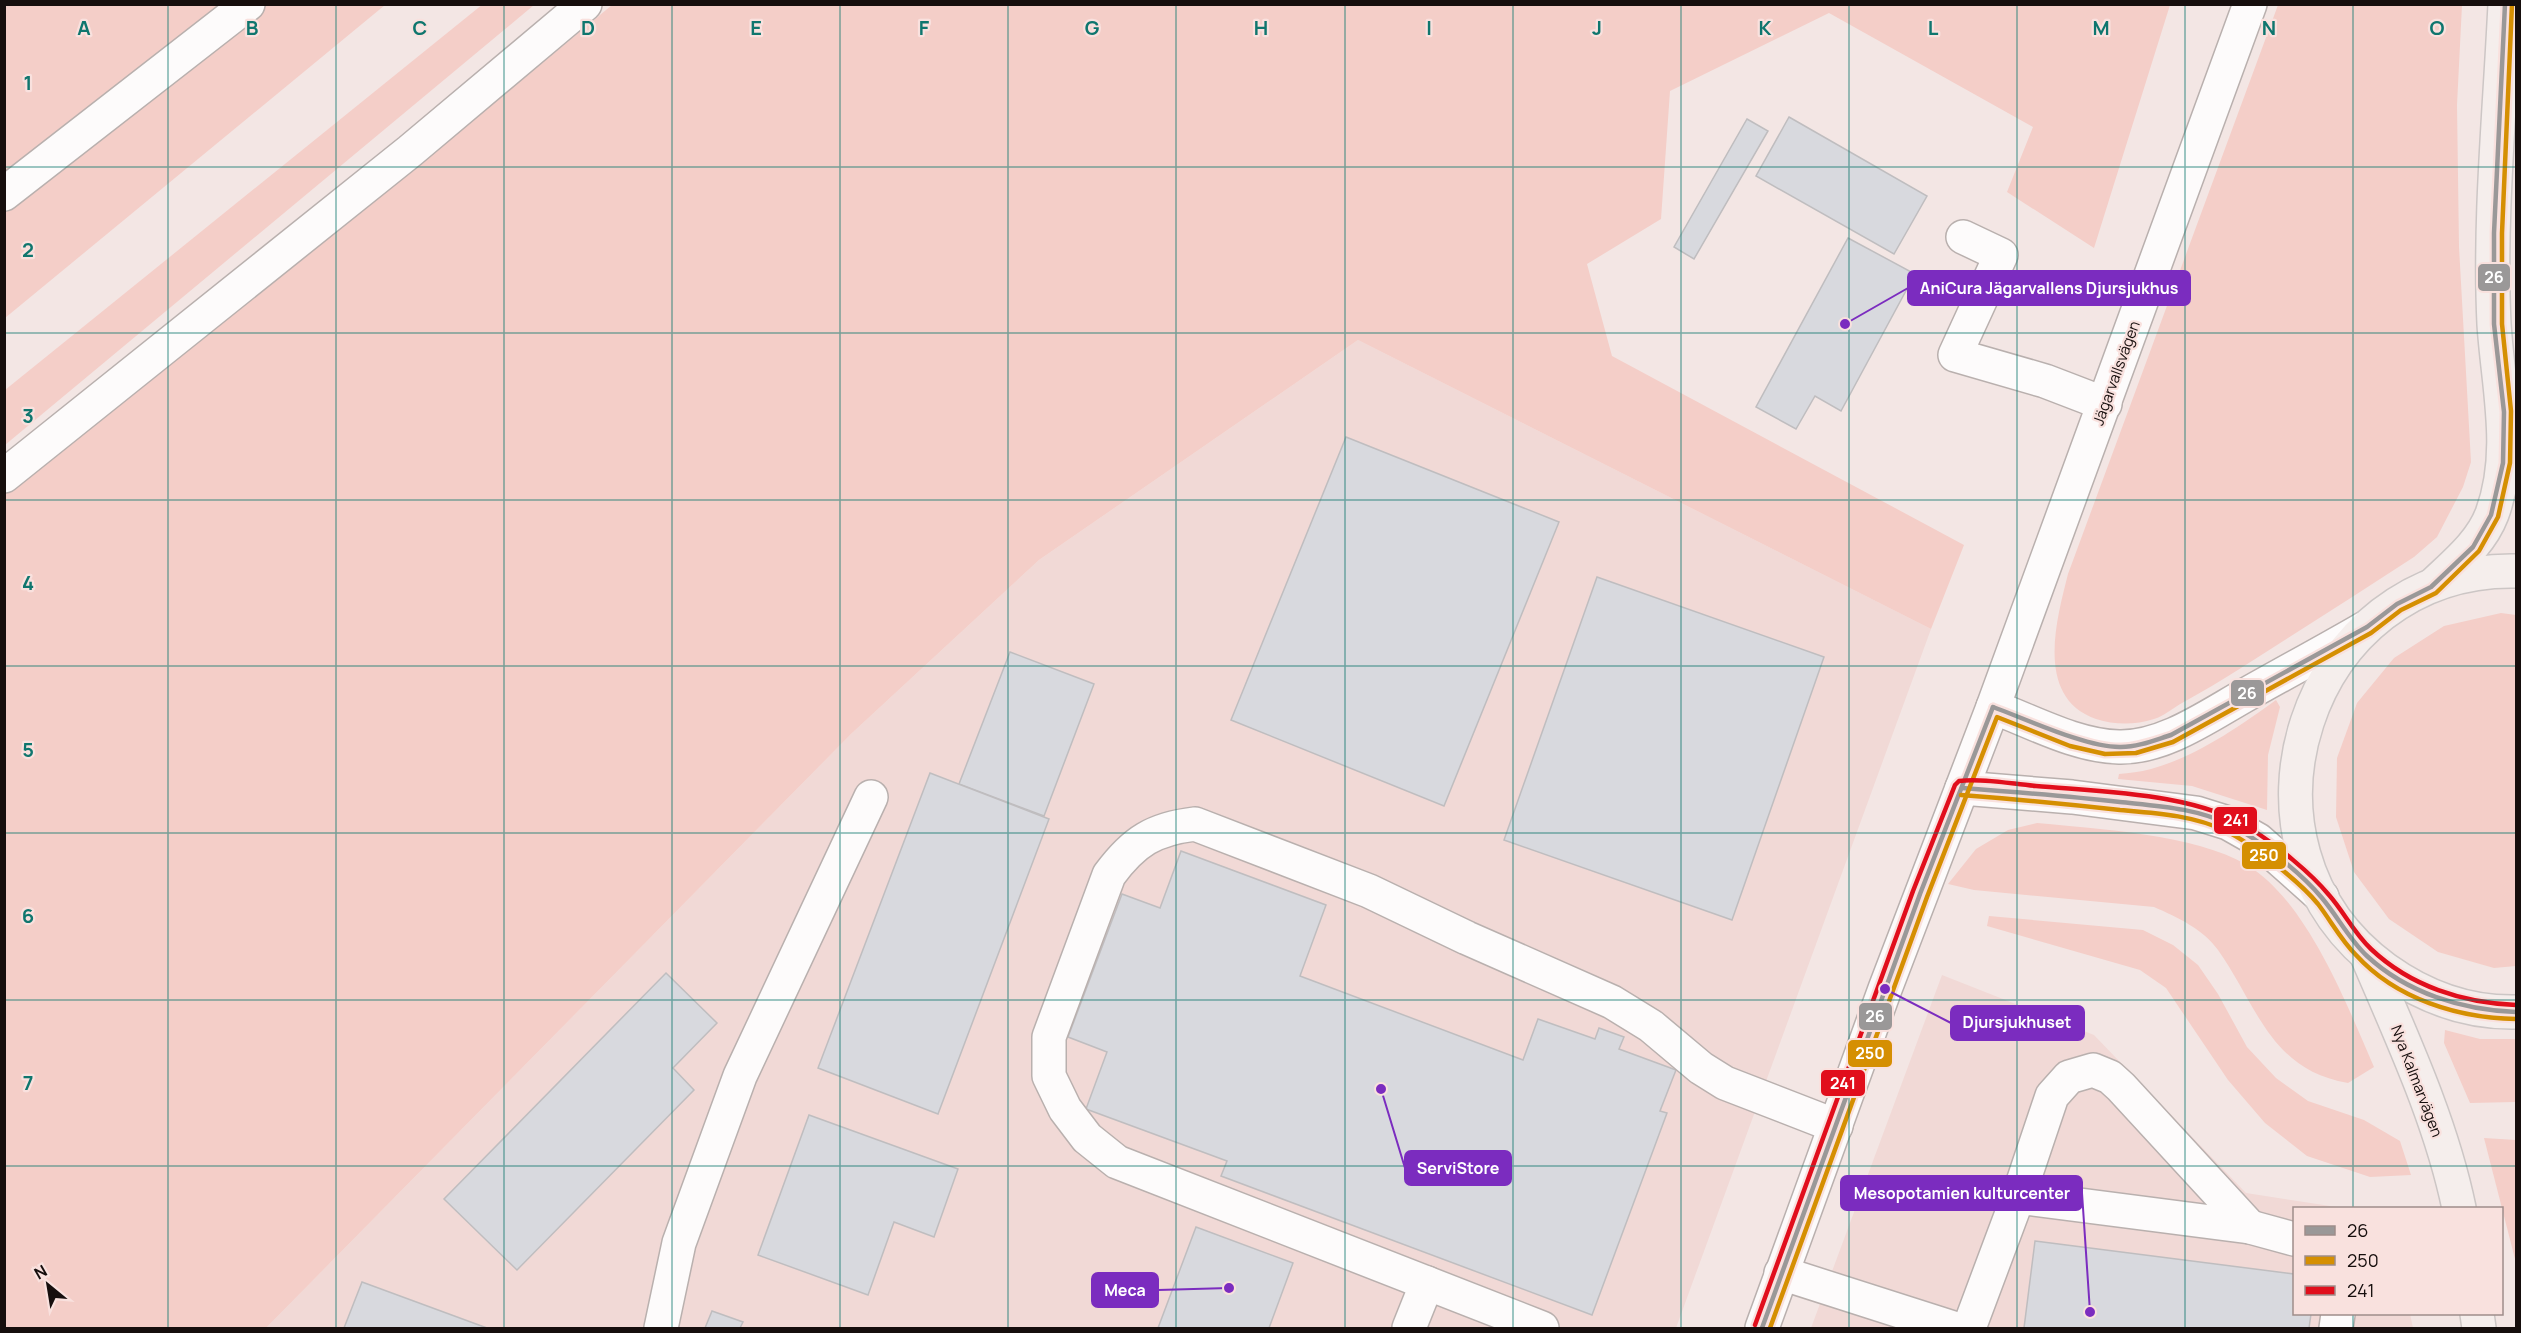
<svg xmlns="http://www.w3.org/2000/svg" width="2521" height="1333" font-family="Manrope,sans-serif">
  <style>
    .built { fill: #f1d9d6 }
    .green { fill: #f4cec8 }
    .building { fill: #d8d9de; stroke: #bfbdbf; stroke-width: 1.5 }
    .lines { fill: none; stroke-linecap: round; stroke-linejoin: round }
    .minor-casing { stroke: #b9b0ae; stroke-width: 36 }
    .major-casing { stroke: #ccc6c5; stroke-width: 36 }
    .minor { stroke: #fdfbfb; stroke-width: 33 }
    .major { stroke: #f5eeec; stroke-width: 33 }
    .bus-1-casing { stroke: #f9e1de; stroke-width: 9 }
    .bus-2-casing { stroke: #f9e1de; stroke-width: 9 }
    .bus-3-casing { stroke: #f9e1de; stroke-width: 9 }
    .bus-1 { stroke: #9a9898; stroke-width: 4.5 }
    .bus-2 { stroke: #d58f02; stroke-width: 4.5 }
    .bus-3 { stroke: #e10e1c; stroke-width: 4.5 }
    .grid { fill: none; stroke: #0f766e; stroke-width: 1.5; stroke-opacity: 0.55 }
    .labels { text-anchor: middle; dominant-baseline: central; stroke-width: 4.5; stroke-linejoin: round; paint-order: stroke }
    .street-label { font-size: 15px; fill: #160e0d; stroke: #f9e1de }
    .grid-label { font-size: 20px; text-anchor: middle; font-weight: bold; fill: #0f766e; stroke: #f9e1de; stroke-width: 4.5; stroke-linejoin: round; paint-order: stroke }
    .leader { fill: none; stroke: #7b2cbf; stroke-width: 2 }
    .callout-dot { fill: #7b2cbf; stroke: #f9e1de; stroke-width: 2 }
    .callout { fill: #7b2cbf; stroke: #7b2cbf; stroke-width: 2 }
    .callout-label { font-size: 16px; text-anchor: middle; font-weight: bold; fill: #fff }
    .line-badge { stroke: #f9e1de; stroke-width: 2 }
    .badge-label { font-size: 16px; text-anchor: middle; font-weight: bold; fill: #fff }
  </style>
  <rect width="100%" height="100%" fill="#f3e6e4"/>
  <g class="built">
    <polygon points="1358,340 1931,629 1676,1328 266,1328 851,734 1039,560"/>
    <polygon points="1942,975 2094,1035 2246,1193 2343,1208 2294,1208 2294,1314 2410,1314 2413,1328 1811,1328"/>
  </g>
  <g class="green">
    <polygon points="483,4 534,5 5,445 5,390"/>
    <polygon points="5,5 385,5 5,318"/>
    <polygon points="612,5 2170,5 2094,248 2007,192 2033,127 1829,13 1670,91 1661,219 1587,264 1612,356 1964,545 1931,629 1358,340 1039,560 851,734 266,1328 5,1328 4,492 429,157"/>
    <path d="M2278,5h184l-5,100 2,142 12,215 -8,25 -26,50 -23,20c-57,37 -115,74 -173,111 -19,12 -39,24 -59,35 -9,5 -18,13 -28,16 -19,6 -39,6 -58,0 -61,-21 -40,-98 -28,-145z"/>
    <polygon points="2501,613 2516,615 2516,966 2494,968 2438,952 2389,919 2354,872 2336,817 2337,758 2357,703 2394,658 2444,626"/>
    <path d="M2276,700l4,7 -12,48 -1,55 -75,-24 -74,-7 1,-5c10,-1 21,-2 32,-5 44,-12 88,-42 125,-69z"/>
    <path d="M2037,823c61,6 158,11 210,42 60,36 100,140 127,202l-26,16c-78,-13 -91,-78 -130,-133 -15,-21 -41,-33 -64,-43l-180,-17 -26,-6 28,-35 32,-19z"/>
    <polygon points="1989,916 2143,930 2173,945 2198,965 2218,994 2247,1047 2276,1078 2308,1101 2364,1120 2400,1141 2411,1175 2370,1177 2307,1156 2265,1123 2228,1080 2166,988 2140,970 1987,926"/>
    <polygon points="2445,1030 2480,1039 2516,1039 2515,1102 2470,1103 2444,1043"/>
    <polygon points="2484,1138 2516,1140 2516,1263"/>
  </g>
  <g class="building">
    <polygon points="1789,117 1927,196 1894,254 1756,176"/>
    <polygon points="1747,119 1768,131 1694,259 1674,247"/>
    <polygon points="1848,238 1915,274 1841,411 1815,396 1796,429 1756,407"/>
    <polygon points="1346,437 1559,522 1444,806 1231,720"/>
    <polygon points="1597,577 1824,657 1732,920 1504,840"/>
    <polygon points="1010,652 1094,684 1044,816 959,784"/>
    <polygon points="930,773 1049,819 938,1114 818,1068"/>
    <polygon points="1181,851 1326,905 1300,976 1523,1060 1538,1019 1595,1039 1599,1028 1624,1037 1619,1049 1676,1070 1660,1111 1667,1113 1592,1315 1221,1176 1227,1161 1086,1109 1107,1052 1068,1037 1122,894 1160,908"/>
    <polygon points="666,973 717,1023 673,1068 694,1090 517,1270 444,1199"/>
    <polygon points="809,1115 958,1169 934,1237 894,1222 868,1295 758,1255"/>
    <polygon points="1196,1227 1293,1263 1269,1328 1158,1328"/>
    <polygon points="2035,1241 2294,1274 2294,1314 2311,1314 2309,1328 2024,1328"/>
    <polygon points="362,1282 487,1328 344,1328"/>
    <polygon points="712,1311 743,1322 740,1328 705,1328"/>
  </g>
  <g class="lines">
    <g class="minor-casing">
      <g id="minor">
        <polyline points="4,194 248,4"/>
        <polyline points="1963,237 2001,255 1955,355 2045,381 2105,404"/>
        <polyline points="4,476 410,151 585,4"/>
        <path d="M1993,707c40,15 83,39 126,40 46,1 92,-33 130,-54 39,-22 78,-43 116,-65"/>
        <polyline points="1962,788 2072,797 2196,813 2228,823 2258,840 2322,897"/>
        <polyline points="2018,1197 2052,1096 2069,1077 2093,1070 2110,1077 2121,1087 2250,1227"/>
        <polyline points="1781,1273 1953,1328"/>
        <polyline points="661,1328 679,1243 740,1076 871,797"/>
        <polyline points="1409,1328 1427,1283"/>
        <path d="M1542,1328l-425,-166 -30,-24 -22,-29 -16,-33v-39l60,-162c25,-34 45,-46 86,-51l174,67 98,47 145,64 39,24 50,42 24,15 111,43"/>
        <polyline points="1762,1328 1885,989 1993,707 2250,4"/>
        <polyline points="1969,1328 2018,1197 2250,1227 2294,1239"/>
        <polyline points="2336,1328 2338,1314"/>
      </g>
    </g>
    <g class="major-casing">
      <g id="major">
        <path d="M2516,571c-211,-4 -302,274 -131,398 39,28 84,44 131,43"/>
        <path d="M2434,584c22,-21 47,-41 58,-70 23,-62 6,-127 2,-190 -5,-106 6,-214 11,-320"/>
        <path d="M2367,956c35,82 74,165 92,252"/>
        <polyline points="2477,1314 2479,1328"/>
      </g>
    </g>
    <use href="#minor" class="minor"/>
    <use href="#major" class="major"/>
    <g class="bus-1-casing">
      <g id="bus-1">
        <path d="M1993,707c33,12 95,41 128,40 17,0 34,-7 50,-12l196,-108 30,-23 34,-17 42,-40 18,-32 12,-52 1,-51 -10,-88v-91l11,-229"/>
        <path d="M1962,788c53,4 105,8 158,14 37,4 77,6 110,23 29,14 72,49 92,73 16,19 27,41 45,58 40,37 95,54 149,56"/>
        <polyline points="1762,1328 1920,894 1993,707"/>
      </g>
    </g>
    <g class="bus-2-casing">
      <g id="bus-2">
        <path d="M1961,795c53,4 106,9 159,15 35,3 73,5 106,21 25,12 74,51 92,73 13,17 23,36 38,51 40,44 102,63 160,64"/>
        <polyline points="1770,1328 1927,897 1997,717 2070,746 2105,754 2136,753 2173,742 2371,633 2401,610 2436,593 2479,551 2498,517 2510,463 2511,411 2502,324 2502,233 2512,4"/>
      </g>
    </g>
    <g class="bus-3-casing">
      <path id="bus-3" d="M1755,1325l158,-434 42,-106 4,-4c24,-3 53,3 77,5 66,6 162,7 217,44 24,16 57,42 76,65 15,17 25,38 42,54 39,37 92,54 145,56"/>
    </g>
    <use href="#bus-1" class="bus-1"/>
    <use href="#bus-2" class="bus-2"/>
    <use href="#bus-3" class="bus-3"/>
  </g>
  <path class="grid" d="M168,4v1324M336,4v1324M504,4v1324M672,4v1324M840,4v1324M1008,4v1324M1176,4v1324M1345,4v1324M1513,4v1324M1681,4v1324M1849,4v1324M2017,4v1324M2185,4v1324M2353,4v1204M4,167h2512M4,333h2512M4,500h2512M4,666h2512M4,833h2512M4,1000h2512M4,1166h2512M2353,1314v14"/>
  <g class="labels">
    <g class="street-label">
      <text transform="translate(2116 373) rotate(-70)">Jägarvallsvägen</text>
      <text transform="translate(2417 1081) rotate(69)">Nya Kalmarvägen</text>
    </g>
  </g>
  <g class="grid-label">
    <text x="84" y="35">A</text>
    <text x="252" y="35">B</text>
    <text x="420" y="35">C</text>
    <text x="588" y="35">D</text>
    <text x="756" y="35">E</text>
    <text x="924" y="35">F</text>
    <text x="1092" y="35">G</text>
    <text x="1261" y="35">H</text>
    <text x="1429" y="35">I</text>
    <text x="1597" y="35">J</text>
    <text x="1765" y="35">K</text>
    <text x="1933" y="35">L</text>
    <text x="2101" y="35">M</text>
    <text x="2269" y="35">N</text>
    <text x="2437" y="35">O</text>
    <text x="28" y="90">1</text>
    <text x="28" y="257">2</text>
    <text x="28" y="423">3</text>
    <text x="28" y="590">4</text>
    <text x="28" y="757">5</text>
    <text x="28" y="923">6</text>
    <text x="28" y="1090">7</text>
  </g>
  <path class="leader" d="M1845 324L1908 288M1885 989L1951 1023M1381 1089L1405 1168M2090 1312L2082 1193M1229 1288L1158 1290"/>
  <g class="callout-dot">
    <circle cx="1845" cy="324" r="6"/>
    <circle cx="1885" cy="989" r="6"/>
    <circle cx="1381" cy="1089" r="6"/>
    <circle cx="2090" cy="1312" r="6"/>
    <circle cx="1229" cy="1288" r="6"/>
  </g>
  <g class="callout">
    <rect x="1908" y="271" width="282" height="34" rx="6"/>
    <rect x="1951" y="1006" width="133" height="34" rx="6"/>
    <rect x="1405" y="1151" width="106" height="34" rx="6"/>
    <rect x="1841" y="1176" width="241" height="34" rx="6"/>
    <rect x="1092" y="1273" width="66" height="34" rx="6"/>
  </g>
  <g class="callout-label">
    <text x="2049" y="294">AniCura Jägarvallens Djursjukhus</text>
    <text x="2017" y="1028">Djursjukhuset</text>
    <text x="1458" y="1174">ServiStore</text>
    <text x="1962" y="1199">Mesopotamien kulturcenter</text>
    <text x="1125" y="1296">Meca</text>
  </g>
  <g class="line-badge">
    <rect x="2477" y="263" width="34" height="29" rx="6" fill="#9a9898"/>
    <rect x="2230" y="679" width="35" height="28" rx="6" fill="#9a9898"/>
    <rect x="2213" y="806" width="45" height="29" rx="6" fill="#e10e1c"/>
    <rect x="2241" y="841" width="46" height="29" rx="6" fill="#d58f02"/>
    <rect x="1858" y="1002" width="35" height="29" rx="6" fill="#9a9898"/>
    <rect x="1847" y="1039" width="46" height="29" rx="6" fill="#d58f02"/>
    <rect x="1820" y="1069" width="46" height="28" rx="6" fill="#e10e1c"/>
  </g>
  <g class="badge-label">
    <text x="2494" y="283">26</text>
    <text x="2247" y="699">26</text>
    <text x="2236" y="826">241</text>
    <text x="2264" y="861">250</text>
    <text x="1875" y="1022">26</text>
    <text x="1870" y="1059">250</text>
    <text x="1843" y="1089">241</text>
  </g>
  <rect width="2521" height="1333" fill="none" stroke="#160e0d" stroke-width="12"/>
  <rect x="2293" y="1207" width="210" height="108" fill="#f9e1de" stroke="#9e8d8a" stroke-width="1.5"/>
  <rect x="2305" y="1226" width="30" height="9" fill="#9a9898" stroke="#9e8d8a" stroke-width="1.5"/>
  <text x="2347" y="1237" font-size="18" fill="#160e0d">26</text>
  <rect x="2305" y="1256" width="30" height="9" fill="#d58f02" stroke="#9e8d8a" stroke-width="1.5"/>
  <text x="2347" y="1267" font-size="18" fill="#160e0d">250</text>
  <rect x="2305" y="1286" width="30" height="9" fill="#e10e1c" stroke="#9e8d8a" stroke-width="1.5"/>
  <text x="2347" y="1297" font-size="18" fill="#160e0d">241</text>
  <g transform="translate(48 1285) rotate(330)" stroke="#f9e1de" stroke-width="4.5" paint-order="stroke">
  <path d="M0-4.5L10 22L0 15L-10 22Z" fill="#160e0d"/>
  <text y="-9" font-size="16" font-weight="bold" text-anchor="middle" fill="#160e0d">N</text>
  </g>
</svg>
